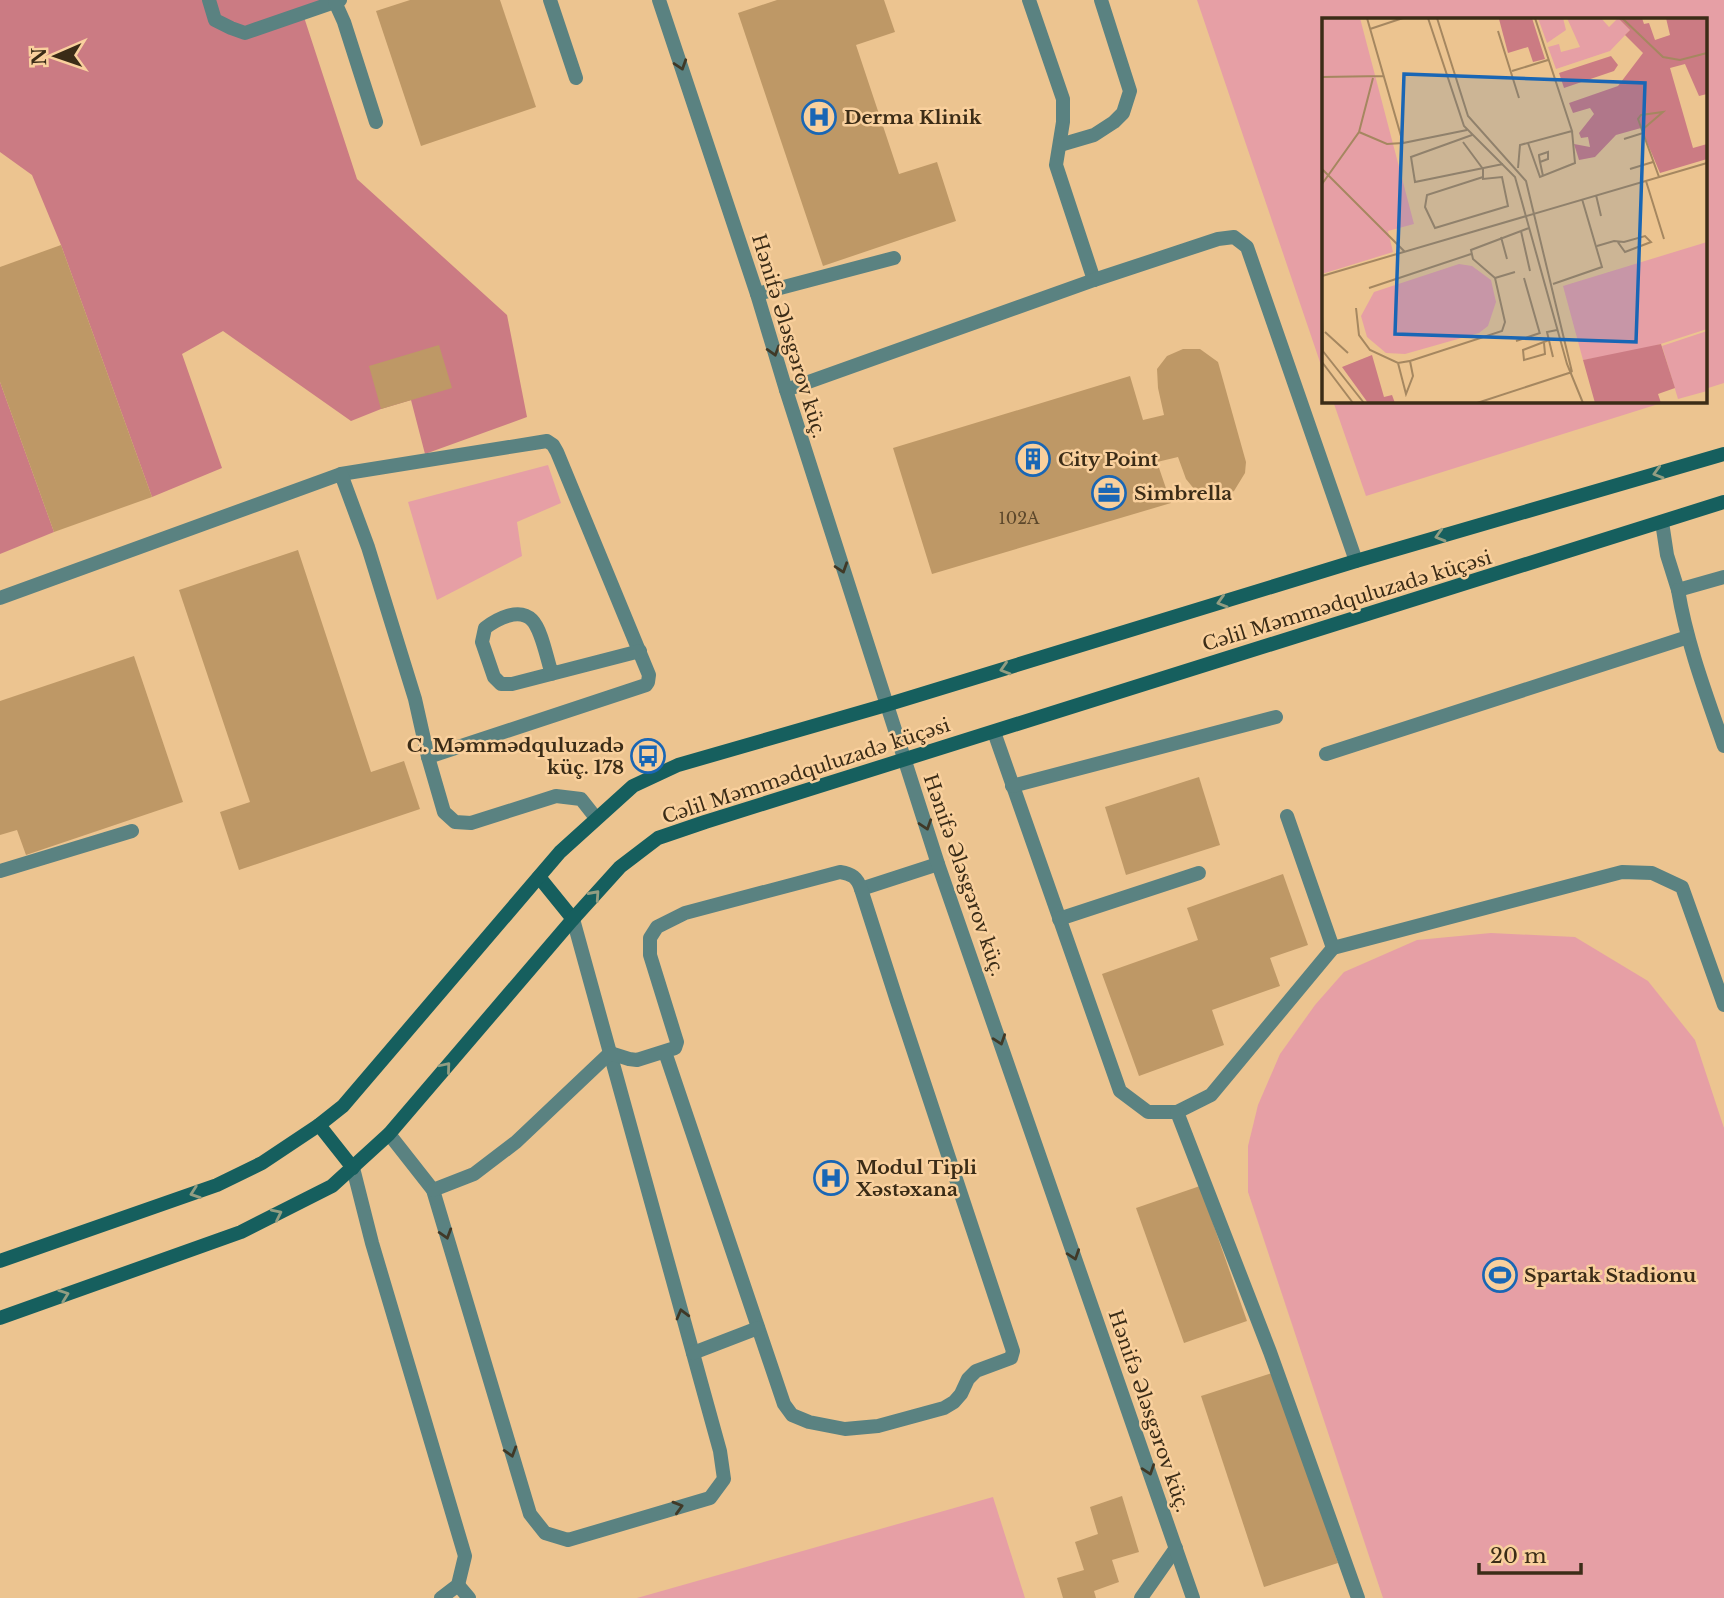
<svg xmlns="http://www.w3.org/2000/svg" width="1724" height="1598" font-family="'Libre Baskerville',serif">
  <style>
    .green { fill: #e69fa5 }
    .forest { fill: #cb7b83 }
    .building { fill: #be9866 }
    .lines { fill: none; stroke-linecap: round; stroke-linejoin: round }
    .service { stroke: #5a8281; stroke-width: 14 }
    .tertiary { stroke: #5a8281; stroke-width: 14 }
    .secondary { stroke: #165f5e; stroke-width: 14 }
    .oneway { stroke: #403927 }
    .oneway2 { stroke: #939d81 }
    .labels { text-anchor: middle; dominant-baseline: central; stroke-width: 5; stroke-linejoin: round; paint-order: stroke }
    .number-label { font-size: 16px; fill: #5c472b }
    .poi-label { font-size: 19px; font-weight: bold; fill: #3b2c17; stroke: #f9d09d; text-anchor: start }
    .street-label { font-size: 19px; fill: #3b2c17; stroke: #f9d09d }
    .inset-road { fill: none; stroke: #a58760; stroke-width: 2 }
    .view { fill: #1966b5; fill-opacity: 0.15; stroke: #1966b5; stroke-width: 3.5 }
    .inset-edge { fill: none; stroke: #3b2c17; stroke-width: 3.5 }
  </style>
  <rect width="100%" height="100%" fill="#ecc490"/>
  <g class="green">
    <polygon points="1197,0 1724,0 1724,383 1705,389 1705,19 1323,19 1323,371"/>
    <polygon points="1333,401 1668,401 1366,496"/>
    <polygon points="548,465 561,503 517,522 522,556 437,600 408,502"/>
    <polygon points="1491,933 1575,937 1648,981 1695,1040 1724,1128 1724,1598 1383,1598 1248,1192 1248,1146 1258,1105 1280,1054 1315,1005 1344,972 1417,940"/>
    <polygon points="993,1497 1025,1598 637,1598"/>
  </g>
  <g class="forest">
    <polygon points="0,0 327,0 302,11 357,179 507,315 527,417 425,454 411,400 381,409 351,421 223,331 182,354 222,468 152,497 61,245 32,175 0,152"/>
    <polygon points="0,382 54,532 0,554"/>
  </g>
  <g class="building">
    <polygon points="410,0 500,0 536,107 421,146 376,11"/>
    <polygon points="777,0 884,0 895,32 856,45 899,174 937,162 956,221 823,266 738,13"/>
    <polygon points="61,245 152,497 54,532 0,382 0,267"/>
    <polygon points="439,345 452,388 381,409 369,366"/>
    <polygon points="1183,349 1200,349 1218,362 1246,462 1245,473 1234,491 1218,498 1199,495 1186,479 1178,457 1157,462 1171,503 932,574 893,448 1130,376 1143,420 1164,415 1158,388 1157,369 1167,356"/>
    <polygon points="298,550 371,772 404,761 420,809 239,870 220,812 250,802 179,590"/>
    <polygon points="134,656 183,802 26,855 17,830 0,835 0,701"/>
    <polygon points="1199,777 1220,845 1126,875 1105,807"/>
    <polygon points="1283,874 1308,945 1270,958 1280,986 1212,1010 1224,1045 1139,1076 1102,974 1198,940 1187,908"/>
    <polygon points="1200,1186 1247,1321 1184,1343 1136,1208"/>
    <polygon points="1275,1372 1338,1563 1264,1587 1201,1396"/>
    <polygon points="1122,1496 1139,1552 1112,1560 1119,1582 1094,1591 1096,1598 1063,1598 1057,1578 1084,1570 1075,1542 1098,1534 1090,1507"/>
  </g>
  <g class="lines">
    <g class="service">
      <polyline points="209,0 215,20 231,28 245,33 335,2"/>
      <polyline points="340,0 335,2 344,22 376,122"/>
      <polyline points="550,0 576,78"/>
      <polyline points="1029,0 1063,99 1063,122 1056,165 1094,280"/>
      <polyline points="1060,145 1094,135 1114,122 1123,113 1130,91 1101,0"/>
      <polyline points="757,294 894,258"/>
      <polyline points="786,390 1094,280 1218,239 1234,237 1247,247 1356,561"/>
      <polyline points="341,474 547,441 553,445 557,452 649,675 648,682 646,685 428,757"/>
      <polyline points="1662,522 1667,555 1678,590 1724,577"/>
      <path d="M1678,590c9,54 28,104 46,156"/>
      <polyline points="0,598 341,474 368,547 415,699 428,757 444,812 455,822 471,823 556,796 581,799 596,818"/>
      <path d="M552,674c-5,-14 -10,-44 -20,-54 -13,-13 -35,-1 -47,8l-3,14 12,35 7,7h11l128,-33"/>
      <polyline points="994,732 1120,1091 1148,1112 1177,1112 1211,1095 1333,948"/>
      <polyline points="1326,754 1688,637"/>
      <polyline points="1012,786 1276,717"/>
      <polyline points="1287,816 1333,948 1622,872 1652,873 1682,887 1724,1005"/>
      <polyline points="0,871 132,831"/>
      <polyline points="861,889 938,864"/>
      <polyline points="1059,919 1199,873"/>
      <polyline points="1177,1112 1270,1352 1358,1598"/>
      <polyline points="389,1134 433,1190 530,1514 545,1533 568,1540 710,1498 724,1479 720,1451 573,919"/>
      <polyline points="353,1168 372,1243 465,1556 458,1585 441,1598"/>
      <path d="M433,1190l41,-16 42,-32 94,-89 19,6 8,1 38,-12 2,-6 -27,-87v-17l7,-11 28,-14 155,-41c12,2 17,5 21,17l36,112 116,350 -2,7 -35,13 -8,8 -7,15 -7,8 -10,6 -66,18 -33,3 -36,-7 -17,-7 -8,-11 -119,-352"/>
      <polyline points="693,1353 758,1328"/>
      <polyline points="458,1585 469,1598"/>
      <polyline points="1141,1598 1176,1548"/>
    </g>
    <polyline class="tertiary" points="659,0 757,294 786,390 938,864 1193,1598"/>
    <g class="secondary">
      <polyline points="539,877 573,919"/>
      <polyline points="319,1125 353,1168"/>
      <polyline points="0,1261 217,1185 262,1163 319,1125 343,1106 560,852 633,786 678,765 886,705 1356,561 1724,454"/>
      <polyline points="0,1318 241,1232 332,1186 389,1134 573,919 620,867 658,838 705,822 1724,502"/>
    </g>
  </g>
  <defs><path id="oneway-chevron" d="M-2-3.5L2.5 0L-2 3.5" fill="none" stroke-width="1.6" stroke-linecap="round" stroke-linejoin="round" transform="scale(1.75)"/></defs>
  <g class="oneway">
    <use href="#oneway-chevron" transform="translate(681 65) rotate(72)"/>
    <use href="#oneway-chevron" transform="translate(774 351) rotate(73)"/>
    <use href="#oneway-chevron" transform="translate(842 568) rotate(72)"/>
    <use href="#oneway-chevron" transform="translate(926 825) rotate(72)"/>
    <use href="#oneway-chevron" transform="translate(1000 1040) rotate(71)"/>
    <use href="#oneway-chevron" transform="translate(446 1234) rotate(73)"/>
    <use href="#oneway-chevron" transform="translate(1074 1255) rotate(71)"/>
    <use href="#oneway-chevron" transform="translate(682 1314) rotate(-105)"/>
    <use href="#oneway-chevron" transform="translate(511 1452) rotate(73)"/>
    <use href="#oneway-chevron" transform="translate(1149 1470) rotate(71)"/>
    <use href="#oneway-chevron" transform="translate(678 1507) rotate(-16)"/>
  </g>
  <g class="oneway2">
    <use href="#oneway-chevron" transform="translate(1658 473) rotate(164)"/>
    <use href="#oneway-chevron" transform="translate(1440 536) rotate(164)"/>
    <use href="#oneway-chevron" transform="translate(1222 602) rotate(163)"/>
    <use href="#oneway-chevron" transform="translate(1005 669) rotate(163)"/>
    <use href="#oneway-chevron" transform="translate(595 895) rotate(-48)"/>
    <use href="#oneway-chevron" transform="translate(446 1067) rotate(-50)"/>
    <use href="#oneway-chevron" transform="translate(195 1193) rotate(161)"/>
    <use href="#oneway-chevron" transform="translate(277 1214) rotate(-26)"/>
    <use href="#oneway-chevron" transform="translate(64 1295) rotate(-20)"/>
  </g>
  <defs>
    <g id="hospital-ring" transform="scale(1.75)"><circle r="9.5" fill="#f9d09d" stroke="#1966b5" stroke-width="1.5"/><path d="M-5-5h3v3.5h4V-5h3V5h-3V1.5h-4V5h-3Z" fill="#1966b5"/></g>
    <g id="building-ring" transform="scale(1.75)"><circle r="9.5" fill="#f9d09d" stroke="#1966b5" stroke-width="1.5"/><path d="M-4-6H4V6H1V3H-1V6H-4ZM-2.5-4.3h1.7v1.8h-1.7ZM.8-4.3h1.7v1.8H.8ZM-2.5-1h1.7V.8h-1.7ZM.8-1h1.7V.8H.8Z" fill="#1966b5"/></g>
    <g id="office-ring" transform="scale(1.75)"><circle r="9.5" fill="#f9d09d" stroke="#1966b5" stroke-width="1.5"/><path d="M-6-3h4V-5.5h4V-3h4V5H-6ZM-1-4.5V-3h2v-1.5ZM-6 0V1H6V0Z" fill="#1966b5"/></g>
    <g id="bus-ring" transform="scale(1.75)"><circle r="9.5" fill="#f9d09d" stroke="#1966b5" stroke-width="1.5"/><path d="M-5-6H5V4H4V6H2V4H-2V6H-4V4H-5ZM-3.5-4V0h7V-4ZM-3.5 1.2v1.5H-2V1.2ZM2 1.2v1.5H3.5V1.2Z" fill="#1966b5"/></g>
    <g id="stadium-ring" transform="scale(1.75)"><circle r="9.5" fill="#f9d09d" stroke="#1966b5" stroke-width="1.5"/><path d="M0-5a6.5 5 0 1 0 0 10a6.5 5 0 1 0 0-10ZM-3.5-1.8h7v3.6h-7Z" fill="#1966b5"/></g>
  </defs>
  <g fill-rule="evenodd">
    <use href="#hospital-ring" x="819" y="117"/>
    <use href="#building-ring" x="1033" y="459"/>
    <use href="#office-ring" x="1109" y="493"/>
    <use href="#bus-ring" x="648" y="756"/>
    <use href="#hospital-ring" x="831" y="1178"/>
    <use href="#stadium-ring" x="1500" y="1275"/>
  </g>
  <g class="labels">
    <g class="number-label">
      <text x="1019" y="518">102A</text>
    </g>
    <g class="poi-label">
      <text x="844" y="117">Derma Klinik</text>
      <text x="1058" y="459">City Point</text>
      <text x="1134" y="493">Simbrella</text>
      <text x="624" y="745" text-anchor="end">C. Məmmədquluzadə<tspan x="624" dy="22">küç. 178</tspan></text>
      <text x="856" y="1167">Modul Tipli<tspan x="856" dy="22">Xəstəxana</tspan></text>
      <text x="1524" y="1275">Spartak Stadionu</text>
    </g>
    <g class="street-label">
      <text transform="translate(789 336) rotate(73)">Hənifə Ələsgərov küç.</text>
      <text transform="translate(1347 601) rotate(-17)">Cəlil Məmmədquluzadə küçəsi</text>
      <text transform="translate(806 771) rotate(-18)">Cəlil Məmmədquluzadə küçəsi</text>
      <text transform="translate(964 875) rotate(71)">Hənifə Ələsgərov küç.</text>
      <text transform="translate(1149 1411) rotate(71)">Hənifə Ələsgərov küç.</text>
    </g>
  </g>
  <g transform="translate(1322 18)">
    <rect width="385" height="385" fill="#ecc490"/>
    <path d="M0,0h38l54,206 -26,7 5,21 -71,22zM216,0h25l3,12 -19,13zM245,0h34l8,9 9,-9 12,12 -20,21 -54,18 -8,-22 11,-3 2,8 19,-5zM385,224v87l-65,21 -59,10 -20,-74zM137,246l13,2 19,14 5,22 -8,24 -9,7 -74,21 -19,-1 -19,-16 -6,-21 13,-24zM385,313v60l-29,8 -16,-53z" fill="#e69fa5"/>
    <path d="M210,0l13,41 -12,3 -5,-15 -20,6 -9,-34zM296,0h24l2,6 5,-1 6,17 15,-5 -4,-17h41v76l-8,2 -14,-32 -15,4 23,80 14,-4v15l-47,14 -19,-45 -25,7 -21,22 -16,3 -5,-16 16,3 -2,-10 -7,1 -2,-5 15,-19 -4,-6 -17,5 -4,-10 49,-17 25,-33 -18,-18 5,-5zM289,38l7,9 -4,6 -50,17 -5,-15zM339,326l14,44 -17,6 3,9h-66l-12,-43zM50,337l12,42 8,-2 3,8h-27l-26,-36z" fill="#cb7b83"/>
    <path class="inset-road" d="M45,0l36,125 64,-13M106,0l36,108 51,51 52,187 16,39M115,0l31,98 58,65 46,191M300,0l41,39 17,3 27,-7M48,11l33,-11M176,13l21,67M190,53l36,-11M0,59l61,-1M320,112l21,-18 -22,3 -3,4 4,11 1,3M37,114l28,12 16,-1M150,117l-61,22 4,25 88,-18M302,121l19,-6 16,44M141,124l20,27v10l19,-2 6,29 -73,22 -10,-21 2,-12 56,-18M206,125l12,34 35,-14 -3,-32M218,144l8,-3v-7l-9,3v1l1,6 3,14M196,150l2,-23 52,-14 -37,-113M0,151l83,83M308,151l23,-7M324,163l18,58M0,166l37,-52 14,-54M274,177l5,21M199,213l9,40M179,219l6,22M275,228l17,-5 10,1 21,-6 6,6 -26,10 -8,-11M0,258l385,-113M173,260l-22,-19 -2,-9 58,-22M202,260l16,56M231,266l49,-17 -20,-68M47,270l102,-34M34,290l3,27 11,15 28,13 12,-2 3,15 -7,18 -8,-31M0,298l1,36M3,314l23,21M194,323l24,-8M222,325l1,11 -21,6 -1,-10 26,-10M0,332l42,53M231,339l-6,-25 10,-2M88,343l92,-30 3,-9 -10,-44 20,-6M0,344l31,41M155,385l95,-31"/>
    <path class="view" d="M82,56l241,9 -9,259 -241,-8z"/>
    <rect width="385" height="385" class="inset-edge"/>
  </g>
  <g transform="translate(56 56) rotate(268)" stroke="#f9d09d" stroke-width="5" paint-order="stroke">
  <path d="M0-5L12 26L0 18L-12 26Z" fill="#3b2c17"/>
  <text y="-10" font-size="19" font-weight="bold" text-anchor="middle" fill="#3b2c17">N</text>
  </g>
  <path d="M1479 1563v10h102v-10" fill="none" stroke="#3b2c17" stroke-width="3.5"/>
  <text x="1490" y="1563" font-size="21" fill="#3b2c17" stroke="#f9d09d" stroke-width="5" paint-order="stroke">20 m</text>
</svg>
